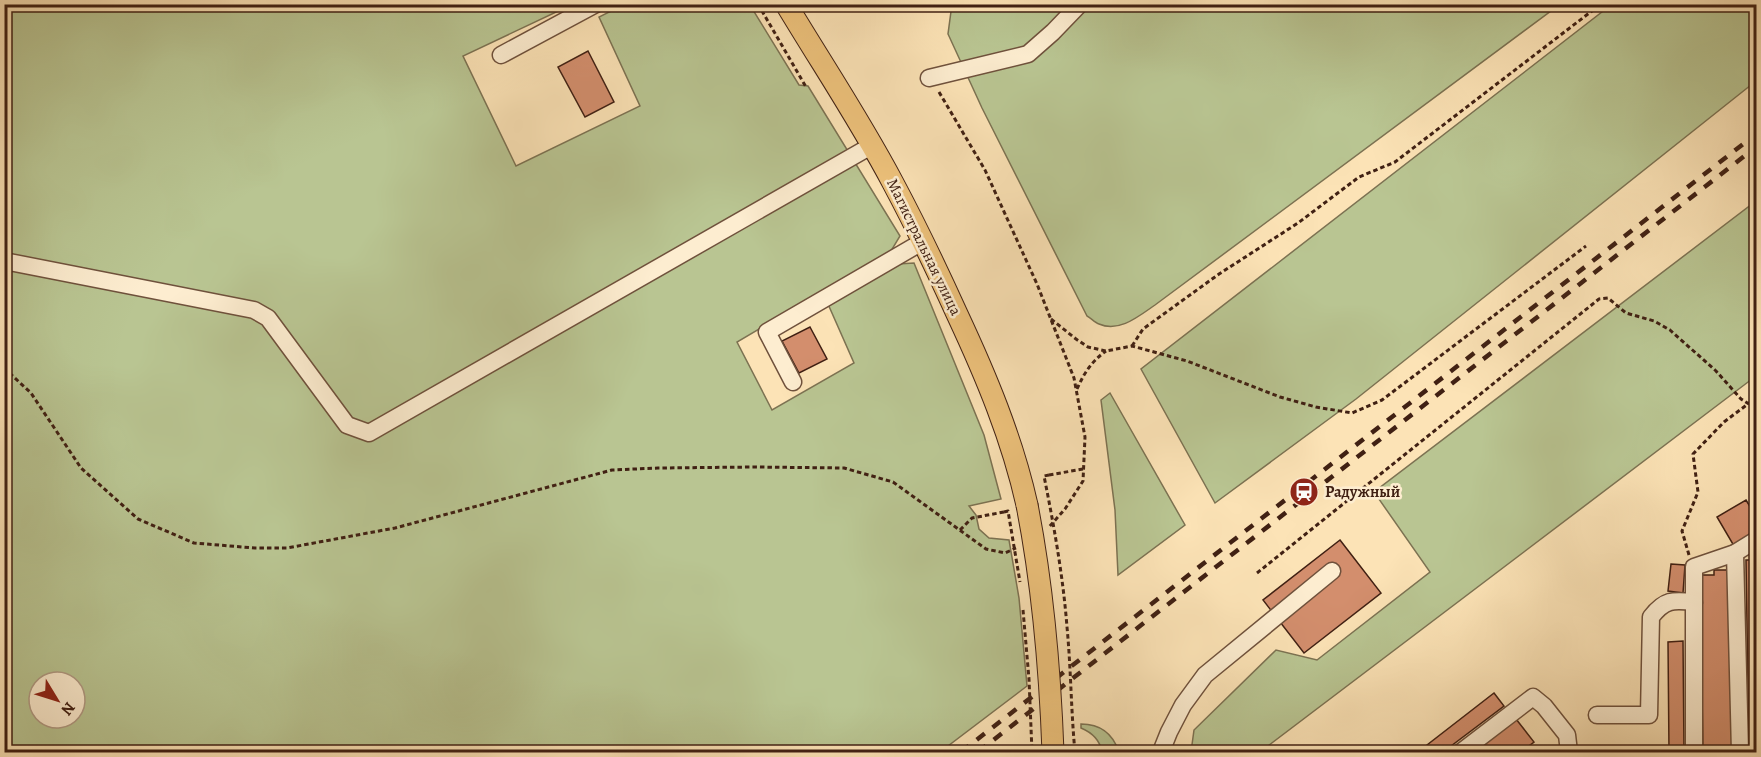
<svg xmlns="http://www.w3.org/2000/svg" width="1761" height="757" font-family="Alegreya,serif">
  <style>
    .green { fill: #b9c592; stroke: #7c7252; stroke-width: 1.5; fill-rule: evenodd }
    .building { fill: #d38e6d; stroke: #402013; stroke-width: 1.5 }
    .lines { fill: none; stroke-linecap: round; stroke-linejoin: round }
    .minor-casing { stroke: #6f513c; stroke-width: 19 }
    .major-casing { stroke: #402013; stroke-width: 23 }
    .path { stroke: #402013; stroke-width: 3; stroke-dasharray: 4.5 3; stroke-linecap: butt }
    .minor { stroke: #fdedd0; stroke-width: 16 }
    .major { stroke: #eec27b; stroke-width: 21 }
    .rail { stroke: #402013; stroke-width: 4.5; stroke-dasharray: 10 10; stroke-linecap: butt }
    .major-bridge-casing { stroke: #402013; stroke-width: 23; stroke-linecap: butt }
    .path-bridge { stroke: #402013; stroke-width: 3; stroke-dasharray: 4.5 3; stroke-linecap: butt }
    .major-bridge { stroke: #eec27b; stroke-width: 21 }
    .labels { text-anchor: middle; dominant-baseline: central; stroke-width: 5; stroke-linejoin: round; paint-order: stroke }
    .street-label { font-size: 16px; fill: #402013; stroke: #fdedd0 }
    .poi-label { font-size: 16px; font-weight: bold; fill: #402013; stroke: #fdedd0; text-anchor: start }
  </style>
  <rect width="100%" height="100%" fill="#fce3b6"/>
  <filter id="stains"><feTurbulence type="fractalNoise" baseFrequency=".00333" numOctaves="4"/><feColorMatrix values="0 0 0 0 .2 0 0 0 0 .09 0 0 0 0 .02 0 0 0 .5 -.17"/></filter>
  <radialGradient id="worn" r=".72"><stop offset=".6" stop-color="#630" stop-opacity="0"/><stop offset="1" stop-color="#630" stop-opacity=".3"/></radialGradient>
  <g class="green">
    <path d="M952,4l607,1 -404,300c-16,11 -36,28 -56,19 -4,-1 -8,-6 -12,-8l-105,-208 -34,-74z"/>
    <path d="M4,5h567l-108,51 53,110 124,-60 -41,-89 24,-12h127l49,80 9,1 92,150 -9,15 -154,91 35,68 82,-47 -26,-59 70,-40 16,-1 70,172 17,64 -32,7 7,9 3,14 10,9 20,2 10,58 8,88 -87,66h-935zM39,682h36v36h-36z"/>
    <polygon points="1611,5 1756,5 1756,81 1356,399 1215,503 1141,369"/>
    <polygon points="1756,201 1756,376 1260,752 1191,752 1194,730 1276,650 1317,660 1430,572 1374,492"/>
    <polygon points="1110,393 1185,525 1118,575 1115,510 1101,400"/>
    <path d="M1081,724c20,0 32,10 38,28h-17c-2,-12 -9,-19 -21,-24z"/>
  </g>
  <g class="building">
    <polygon points="588,51 614,102 585,117 558,67"/>
    <polygon points="810,327 827,359 799,373 782,341"/>
    <polygon points="1746,500 1755,515 1756,514 1756,533 1734,546 1717,517"/>
    <polygon points="1340,540 1381,593 1304,653 1263,600"/>
    <polygon points="1746,560 1756,560 1756,752 1749,752"/>
    <polygon points="1671,564 1685,565 1683,593 1668,591"/>
    <polygon points="1714,570 1730,570 1733,752 1703,752 1700,575 1714,575"/>
    <polygon points="1683,641 1684,752 1669,752 1668,642"/>
    <polygon points="1494,693 1504,706 1443,752 1418,752"/>
    <polygon points="1516,719 1534,742 1521,752 1473,752"/>
  </g>
  <g class="lines">
    <g class="minor-casing">
      <g id="minor">
        <polyline points="501,55 596,4"/>
        <polyline points="929,78 1028,54 1053,32 1080,4"/>
        <polyline points="4,261 254,310 268,318 347,425 369,433 871,146"/>
        <polyline points="793,382 767,332 922,242"/>
        <polyline points="1735,553 1740,752"/>
        <path d="M1597,715h52l2,-98c14,-18 22,-17 43,-15"/>
        <polyline points="1161,752 1169,732 1183,705 1205,675 1332,571"/>
        <polyline points="1461,752 1533,697 1544,706 1567,735 1569,752"/>
        <polyline points="1694,752 1694,567 1735,553 1756,540"/>
      </g>
    </g>
    <g class="major-casing">
      <path id="major" d="M786,4c36,60 75,118 107,179 23,43 44,87 64,131 29,62 55,124 70,191"/>
    </g>
    <g class="path">
      <polyline points="758,4 806,87"/>
      <polyline points="939,92 985,170 1037,284 1074,378 1085,437 1083,481 1065,509 1049,527"/>
      <polyline points="1051,319 1076,339 1088,347 1106,351 1132,346 1187,361 1280,397 1316,407 1352,413 1382,400 1586,246"/>
      <polyline points="1132,346 1143,329 1219,274 1298,223 1359,177 1395,162 1601,4"/>
      <polyline points="4,368 31,393 81,468 138,519 194,543 255,548 287,548 395,528 612,470 658,468 755,467 844,468 893,482 986,549 1005,553 1016,548"/>
      <path d="M1077,389c7,-16 15,-28 29,-38"/>
      <polyline points="1049,475 1083,469"/>
      <polyline points="960,530 972,518 1004,512"/>
      <polyline points="1689,555 1682,531 1698,492 1693,454 1724,422 1756,398"/>
      <polyline points="1257,573 1599,299 1608,298 1626,313 1654,321 1670,330 1716,371 1741,399 1749,404"/>
    </g>
    <use href="#minor" class="minor"/>
    <use href="#major" class="major"/>
    <g class="rail">
      <polyline points="961,752 1756,134"/>
      <polyline points="978,752 1756,147"/>
    </g>
    <g class="major-bridge-casing">
      <path id="major-bridge" d="M1027,505c16,82 23,165 26,247"/>
    </g>
    <g class="path-bridge">
      <path d="M1049,475l-5,1c10,50 19,100 23,151 4,42 4,84 8,125"/>
      <polyline points="1004,512 1008,511 1020,582"/>
      <polyline points="1023,610 1029,679 1032,752"/>
    </g>
    <use href="#major-bridge" class="major-bridge"/>
  </g>
  <defs>
    <g id="station-disc" transform="scale(1.5)"><circle r="9.5" fill="#8f2418" stroke="#fdedd0"/><path d="M-3-6H3Q5-6 5-4V2Q5 4 3 4L4.5 6H3L1.5 4h-3L-3 6H-4.5L-3 4Q-5 4-5 2V-4Q-5-6-3-6ZM-3.5-4v3h7v-3ZM-3.5 1v1.5H-2V1ZM2 1v1.5H3.5V1Z" fill="#fff"/></g>
  </defs>
  <g fill-rule="evenodd">
    <use href="#station-disc" x="1304" y="492"/>
  </g>
  <g class="labels">
    <g class="street-label">
      <text transform="translate(924 247) rotate(64)">Магистральная улица</text>
    </g>
    <g class="poi-label">
      <text x="1325" y="492">Радужный</text>
    </g>
  </g>
  <rect width="1761" height="757" fill="none" stroke="#fce3b6" stroke-width="24"/>
  <rect x="6" y="6" width="1749" height="745" fill="none" stroke="#402013" stroke-width="3"/>
  <rect x="12" y="12" width="1737" height="733" fill="none" stroke="#402013" stroke-width="1.5"/>
  <g transform="translate(57 700) rotate(128)"><circle r="28" fill="#fdedd0" stroke="#b19b84" stroke-width="1.5"/>
  <path d="M0-4.5L10 22L0 15L-10 22Z" fill="#8f2418"/>
  <text y="-9" font-size="16" font-weight="bold" text-anchor="middle" fill="#402013">N</text>
  </g>
  <rect width="100%" height="100%" filter="url(#stains)"/>
  <rect width="100%" height="100%" fill="url(#worn)"/>
</svg>
